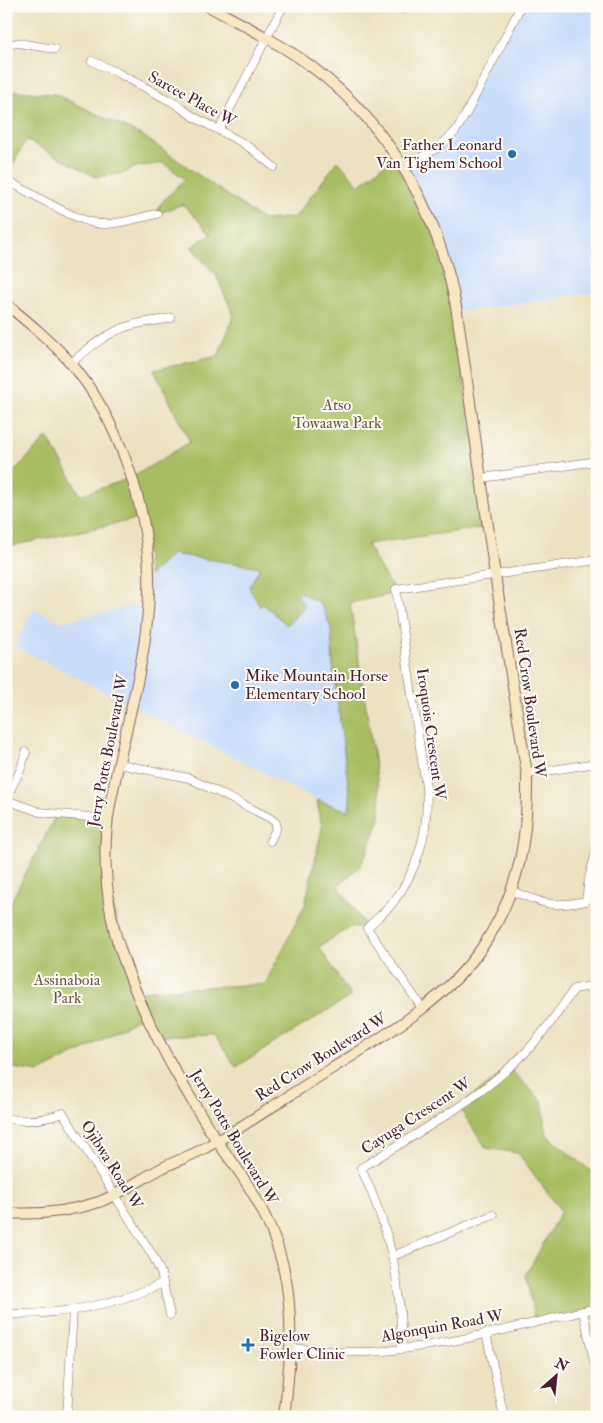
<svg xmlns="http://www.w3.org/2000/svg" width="603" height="1423" font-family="'IM FELL Double Pica',serif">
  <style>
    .built { fill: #c9dcf9 }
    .green { fill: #a8bd62; stroke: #796e46 }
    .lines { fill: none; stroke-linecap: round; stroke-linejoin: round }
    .street-casing { stroke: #836360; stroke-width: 9 }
    .secondary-casing { stroke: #836360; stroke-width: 12 }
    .street { stroke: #fff; stroke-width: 8 }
    .secondary { stroke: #f7e8c3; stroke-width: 10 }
    .poi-dot { fill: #1f6fb2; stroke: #fdfcf7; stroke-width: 2 }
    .labels { text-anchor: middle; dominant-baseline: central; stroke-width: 4; stroke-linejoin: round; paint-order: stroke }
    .street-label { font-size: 16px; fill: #4a1f2b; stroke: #fdfcf7 }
    .poi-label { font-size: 16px; fill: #4a1f2b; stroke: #fdfcf7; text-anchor: start }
    .park-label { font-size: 16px; fill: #6b563e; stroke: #fdfcf7 }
  </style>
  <rect width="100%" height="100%" fill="#fdfcf7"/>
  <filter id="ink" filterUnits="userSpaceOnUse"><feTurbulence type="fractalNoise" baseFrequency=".02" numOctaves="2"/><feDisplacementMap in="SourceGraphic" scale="10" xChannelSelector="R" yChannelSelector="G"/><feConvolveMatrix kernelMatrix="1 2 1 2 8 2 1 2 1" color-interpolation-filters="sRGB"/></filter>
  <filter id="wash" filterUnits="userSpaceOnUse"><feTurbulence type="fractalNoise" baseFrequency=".0096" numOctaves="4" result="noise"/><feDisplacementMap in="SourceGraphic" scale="20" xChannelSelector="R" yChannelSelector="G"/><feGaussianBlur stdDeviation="1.12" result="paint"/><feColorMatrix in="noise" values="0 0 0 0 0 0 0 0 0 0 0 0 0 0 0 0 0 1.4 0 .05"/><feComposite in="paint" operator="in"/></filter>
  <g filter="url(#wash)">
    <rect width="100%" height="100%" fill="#ece2c1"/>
    <g class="built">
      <polygon points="521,6 597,6 597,292 457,312 404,167 449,138"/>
      <polygon points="172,554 260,568 321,604 331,628 333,666 349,785 349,811 317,800 15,646 34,609 61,622 148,603 149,576 165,562"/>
    </g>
    <g class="green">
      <polygon points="14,91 55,94 143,136 263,220 295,217 338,161 359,185 396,155 441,247 488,527 367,544 388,582 396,589 387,595 350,603 380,798 380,817 373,838 361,865 338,886 367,928 350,927 319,947 351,996 236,1067 214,1035 152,1037 145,1014 88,1048 39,1072 6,1067 6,911 56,815 108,819 108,883 133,995 150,990 265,984 305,905 322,828 317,800 349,811 350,799 333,666 331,628 321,604 300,592 297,595 305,606 287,625 263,604 260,607 249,587 260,567 172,554 149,576 142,518 6,547 6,480 47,437 67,470 80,495 131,478 190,442 154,370 218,356 234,316 216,275 191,247 211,234 183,204 157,214 161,203 185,179 163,163 136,167 122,174 96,177 26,140 6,178 6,98"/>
      <polygon points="509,1068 542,1101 547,1135 592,1172 597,1171 597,1308 535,1322 526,1275 561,1211 518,1153 486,1148 459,1107"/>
    </g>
  </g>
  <g filter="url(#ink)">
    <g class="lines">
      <g class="street-casing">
        <g id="street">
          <polyline points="405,9 406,6"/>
          <polyline points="6,45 18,43 55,49"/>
          <polyline points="92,61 118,73 174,103 194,117 241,142 253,150 274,167"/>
          <polyline points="219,130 283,6"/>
          <polyline points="404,167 439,147 455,132 466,114 521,6"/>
          <path d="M6,180c22,11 75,45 98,44 16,0 37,-7 53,-10"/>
          <path d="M71,363c18,-15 35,-30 58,-37 13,-4 29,-5 42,-8"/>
          <polyline points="482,478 597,461"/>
          <polyline points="119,764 189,778 270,818 276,823 276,829 270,841"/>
          <polyline points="527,774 597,763"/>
          <polyline points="6,798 20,771 26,752"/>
          <polyline points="6,800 40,812 108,819"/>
          <path d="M512,891c33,13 38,17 74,10l3,-23 8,-29"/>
          <path d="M422,1008l-55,-80c8,-8 17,-15 25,-24 26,-33 38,-76 34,-117l-30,-198 201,-29"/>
          <path d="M6,1118c20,5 38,2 57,-5l90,143 8,17 9,42"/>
          <polyline points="393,1256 493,1215"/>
          <polyline points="583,1311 597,1374"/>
          <path d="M6,1314c54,1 107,-8 157,-31"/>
          <polyline points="486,1333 504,1417"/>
          <path d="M290,1348c31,2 63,6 95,3 71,-7 142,-27 212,-43"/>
          <path d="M402,1348c-1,-31 -3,-62 -10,-93 -7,-30 -18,-59 -31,-87 56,-35 114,-66 161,-112 20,-20 36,-43 52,-67l23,-4"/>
          <polyline points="67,1417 73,1310"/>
        </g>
      </g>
      <g class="secondary-casing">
        <g id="secondary">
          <path d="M6,304c22,18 44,36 63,57 50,57 83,154 80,230 -1,38 -8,77 -17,114 -8,37 -18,74 -24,112 -6,40 -1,94 12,132 22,68 58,130 95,189 8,12 17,23 25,35 19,28 35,60 43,93 12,49 7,101 1,151"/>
          <path d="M6,1213c32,2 63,-1 93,-11 23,-9 42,-23 63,-34 14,-7 28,-12 41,-19 44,-24 86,-54 128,-80 54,-34 113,-67 150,-120 38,-56 47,-108 46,-175l-32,-199 -38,-263c-17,-97 -65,-185 -145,-245 -32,-24 -69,-42 -104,-61"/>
        </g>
      </g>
      <use href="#street" class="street"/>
      <use href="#secondary" class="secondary"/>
    </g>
  </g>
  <g class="poi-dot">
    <circle cx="512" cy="154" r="5"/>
    <circle cx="235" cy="685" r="5"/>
    <path d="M245.5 1337.5h5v5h5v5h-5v5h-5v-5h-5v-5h5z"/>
  </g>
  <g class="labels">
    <g class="street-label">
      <text transform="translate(192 99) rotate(29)">Sarcee Place W</text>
      <text transform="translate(530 703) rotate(82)">Red Crow Boulevard W</text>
      <text transform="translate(431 734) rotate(82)">Iroquois Crescent W</text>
      <text transform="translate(108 751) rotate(-79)">Jerry Potts Boulevard W</text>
      <text transform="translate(321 1057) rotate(-32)">Red Crow Boulevard W</text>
      <text transform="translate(416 1116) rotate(-33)">Cayuga Crescent W</text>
      <text transform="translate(234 1137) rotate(59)">Jerry Potts Boulevard W</text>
      <text transform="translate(112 1165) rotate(58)">Ojibwa Road W</text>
      <text transform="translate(442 1326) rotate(-10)">Algonquin Road W</text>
    </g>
    <g class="poi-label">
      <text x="502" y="145" text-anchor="end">Father Leonard<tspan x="502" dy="18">Van Tighem School</tspan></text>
      <text x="245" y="676">Mike Mountain Horse<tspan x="245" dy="18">Elementary School</tspan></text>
      <text x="259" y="1336">Bigelow<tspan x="259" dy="18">Fowler Clinic</tspan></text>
    </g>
    <g class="park-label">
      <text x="337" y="405">Atso<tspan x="337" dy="18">Towaawa Park</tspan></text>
      <text x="67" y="980">Assinaboia<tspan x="67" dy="18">Park</tspan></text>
    </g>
  </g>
  <rect width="603" height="1423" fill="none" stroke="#fdfcf7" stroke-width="25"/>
  <g transform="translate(556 1376) rotate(27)" stroke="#fdfcf7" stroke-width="4" paint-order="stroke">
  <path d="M0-4L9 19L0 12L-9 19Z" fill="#4a1f2b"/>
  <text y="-8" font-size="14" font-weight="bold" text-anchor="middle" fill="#4a1f2b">N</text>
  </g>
</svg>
